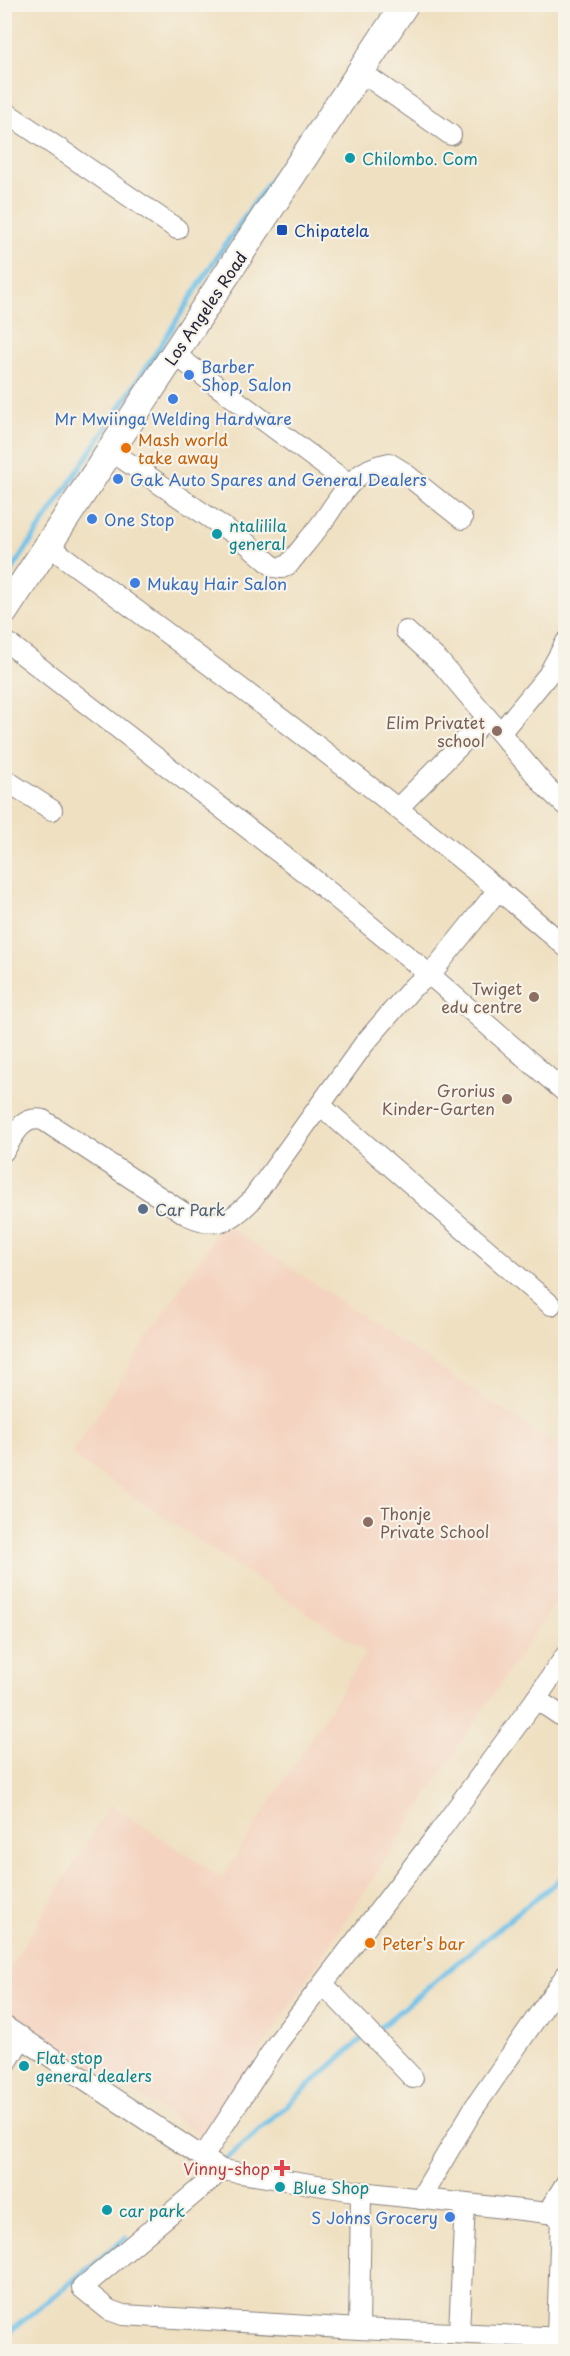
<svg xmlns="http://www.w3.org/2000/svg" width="570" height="2356" font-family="'Playpen Sans',sans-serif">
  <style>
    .built { fill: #f4d3c0 }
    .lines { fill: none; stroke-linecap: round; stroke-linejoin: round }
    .stream { stroke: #6dc1e9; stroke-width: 5 }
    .minor-casing { stroke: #88817e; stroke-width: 22 }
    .secondary-casing { stroke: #88817e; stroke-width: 29 }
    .minor { stroke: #fff; stroke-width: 20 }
    .secondary { stroke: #fff; stroke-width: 27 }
    .culture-dot { fill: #0f9aa8; stroke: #f7f3e8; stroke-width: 2 }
    .transit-dot { fill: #1a4fb4; stroke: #f7f3e8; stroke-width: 2 }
    .shop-dot { fill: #3f7fe0; stroke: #f7f3e8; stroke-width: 2 }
    .food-dot { fill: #e8710a; stroke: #f7f3e8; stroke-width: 2 }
    .education-dot { fill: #8d6e63; stroke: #f7f3e8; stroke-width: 2 }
    .service-dot { fill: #5c6f8a; stroke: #f7f3e8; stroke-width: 2 }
    .health-dot { fill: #e0444e; stroke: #f7f3e8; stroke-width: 2 }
    .labels { text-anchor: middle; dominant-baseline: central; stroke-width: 4.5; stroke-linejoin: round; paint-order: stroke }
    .culture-label { font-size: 16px; fill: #0d838f; stroke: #f7f3e8; text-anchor: start }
    .transit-label { font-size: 16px; fill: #164399; stroke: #f7f3e8; text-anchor: start }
    .street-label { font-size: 16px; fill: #22223b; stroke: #f7f3e8 }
    .shop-label { font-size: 16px; fill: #366cbe; stroke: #f7f3e8; text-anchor: start }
    .food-label { font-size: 16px; fill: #c56008; stroke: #f7f3e8; text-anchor: start }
    .education-label { font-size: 16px; fill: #785e54; stroke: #f7f3e8; text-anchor: end }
    .service-label { font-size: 16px; fill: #4e5e75; stroke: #f7f3e8; text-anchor: start }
    .health-label { font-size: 16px; fill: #be3a42; stroke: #f7f3e8; text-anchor: end }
  </style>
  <rect width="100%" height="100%" fill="#f7f3e8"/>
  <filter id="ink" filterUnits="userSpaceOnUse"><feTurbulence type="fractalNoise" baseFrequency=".0167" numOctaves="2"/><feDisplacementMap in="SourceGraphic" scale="12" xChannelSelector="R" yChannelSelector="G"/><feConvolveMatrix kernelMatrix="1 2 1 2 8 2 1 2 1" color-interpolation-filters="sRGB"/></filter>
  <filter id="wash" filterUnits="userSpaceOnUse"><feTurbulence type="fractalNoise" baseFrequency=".008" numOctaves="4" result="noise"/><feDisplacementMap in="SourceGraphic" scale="24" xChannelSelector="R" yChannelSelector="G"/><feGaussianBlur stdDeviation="1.35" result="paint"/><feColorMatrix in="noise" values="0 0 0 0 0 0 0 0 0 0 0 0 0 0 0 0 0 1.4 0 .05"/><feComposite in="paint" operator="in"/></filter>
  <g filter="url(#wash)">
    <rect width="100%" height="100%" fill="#efe0c1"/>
    <polygon class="built" points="223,1223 565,1451 565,1588 480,1714 204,2138 5,2009 4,1978 110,1804 222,1878 366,1652 71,1455"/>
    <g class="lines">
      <g class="stream">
        <polyline points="4,582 156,353 218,255 313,119"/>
        <polyline points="377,2030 516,1914 566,1875"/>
        <polyline points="223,2162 359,2041 368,2036"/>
        <polyline points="4,2336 126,2238"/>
        <polyline points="4,2341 10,2352"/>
      </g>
    </g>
  </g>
  <g filter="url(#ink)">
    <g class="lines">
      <g class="minor-casing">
        <g id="minor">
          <polyline points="361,72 451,135"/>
          <polyline points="4,111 177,229"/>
          <polyline points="174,354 348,483"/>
          <path d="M111,451l133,90 30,26 8,1 7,-4c11,-14 24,-29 35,-44 19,-27 29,-51 65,-57l13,8 60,48"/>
          <path d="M49,546c175,129 351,258 517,401"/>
          <polyline points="406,631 440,662 546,787 566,806"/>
          <polyline points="4,640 312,878 430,975 566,1093"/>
          <polyline points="501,732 548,675 566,642"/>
          <polyline points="4,779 52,810"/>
          <polyline points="398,808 487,718"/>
          <polyline points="320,1105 551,1305"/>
          <path d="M4,1151c10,-16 18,-36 39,-31l144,95c29,13 41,9 63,-13l114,-158 49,-57 17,-12 68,-85"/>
          <polyline points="536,1699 566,1719"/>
          <polyline points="323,1984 413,2078"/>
          <polyline points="4,2026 222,2170 361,2192 566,2215"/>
          <polyline points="4,2067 22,2037"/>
          <polyline points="203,2157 278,2042 437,1835 536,1699 566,1655"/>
          <polyline points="222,2170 82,2288 109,2310 123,2315 359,2329 566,2338"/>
          <polyline points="420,2199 474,2108 566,1975"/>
          <polyline points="547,2213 566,2183"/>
          <polyline points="359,2329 361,2192"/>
          <polyline points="459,2332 465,2204"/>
          <polyline points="557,2337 561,2215"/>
        </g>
      </g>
      <g class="secondary-casing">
        <polyline id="secondary" points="4,612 405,4"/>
      </g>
      <use href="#minor" class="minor"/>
      <use href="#secondary" class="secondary"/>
    </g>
  </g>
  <g class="culture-dot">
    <circle cx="350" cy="158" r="6"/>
    <circle cx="217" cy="534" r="6"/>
    <circle cx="24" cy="2066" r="6"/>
    <circle cx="280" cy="2187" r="6"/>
    <circle cx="107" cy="2210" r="6"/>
  </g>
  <rect class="transit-dot" x="276" y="224" width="12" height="12" rx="3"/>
  <g class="shop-dot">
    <circle cx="189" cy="375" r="6"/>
    <circle cx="173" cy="399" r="6"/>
    <circle cx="118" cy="479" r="6"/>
    <circle cx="92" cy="519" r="6"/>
    <circle cx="135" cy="583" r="6"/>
    <circle cx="450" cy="2217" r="6"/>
  </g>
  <g class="food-dot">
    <circle cx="126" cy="448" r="6"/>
    <circle cx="370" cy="1943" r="6"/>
  </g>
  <g class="education-dot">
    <circle cx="497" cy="731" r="6"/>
    <circle cx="534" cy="997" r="6"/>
    <circle cx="507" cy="1099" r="6"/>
    <circle cx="368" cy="1522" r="6"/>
  </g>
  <circle class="service-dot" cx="143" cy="1209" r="6"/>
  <path class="health-dot" d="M279 2159h6v6h6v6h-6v6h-6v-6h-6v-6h6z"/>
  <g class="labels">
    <g class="culture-label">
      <text x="362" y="158">Chilombo. Com</text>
      <text x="229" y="525">ntalilila<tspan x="229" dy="18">general</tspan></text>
      <text x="36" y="2057">Flat stop<tspan x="36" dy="18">general dealers</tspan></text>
      <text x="292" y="2187">Blue Shop</text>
      <text x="119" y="2210">car park</text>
    </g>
    <g class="transit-label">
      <text x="294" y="230">Chipatela</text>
    </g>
    <g class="street-label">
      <text transform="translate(205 308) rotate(-56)">Los Angeles Road</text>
    </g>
    <g class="shop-label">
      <text x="201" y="366">Barber<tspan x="201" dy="18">Shop, Salon</tspan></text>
      <text x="173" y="418" text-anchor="middle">Mr Mwiinga Welding Hardware</text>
      <text x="130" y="479">Gak Auto Spares and General Dealers</text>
      <text x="104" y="519">One Stop</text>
      <text x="147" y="583">Mukay Hair Salon</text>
      <text x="438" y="2217" text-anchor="end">S Johns Grocery</text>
    </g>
    <g class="food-label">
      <text x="138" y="439">Mash world<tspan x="138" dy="18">take away</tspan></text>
      <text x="382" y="1943">Peter's bar</text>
    </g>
    <g class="education-label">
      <text x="485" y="722">Elim Privatet<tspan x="485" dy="18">school</tspan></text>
      <text x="522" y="988">Twiget<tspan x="522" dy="18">edu centre</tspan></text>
      <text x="495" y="1090">Grorius<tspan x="495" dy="18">Kinder-Garten</tspan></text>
      <text x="380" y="1513" text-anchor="start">Thonje<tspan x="380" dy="18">Private School</tspan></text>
    </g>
    <g class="service-label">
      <text x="155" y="1209">Car Park</text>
    </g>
    <g class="health-label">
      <text x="270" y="2168">Vinny-shop</text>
    </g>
  </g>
  <rect width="570" height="2356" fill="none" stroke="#f7f3e8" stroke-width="24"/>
</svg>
